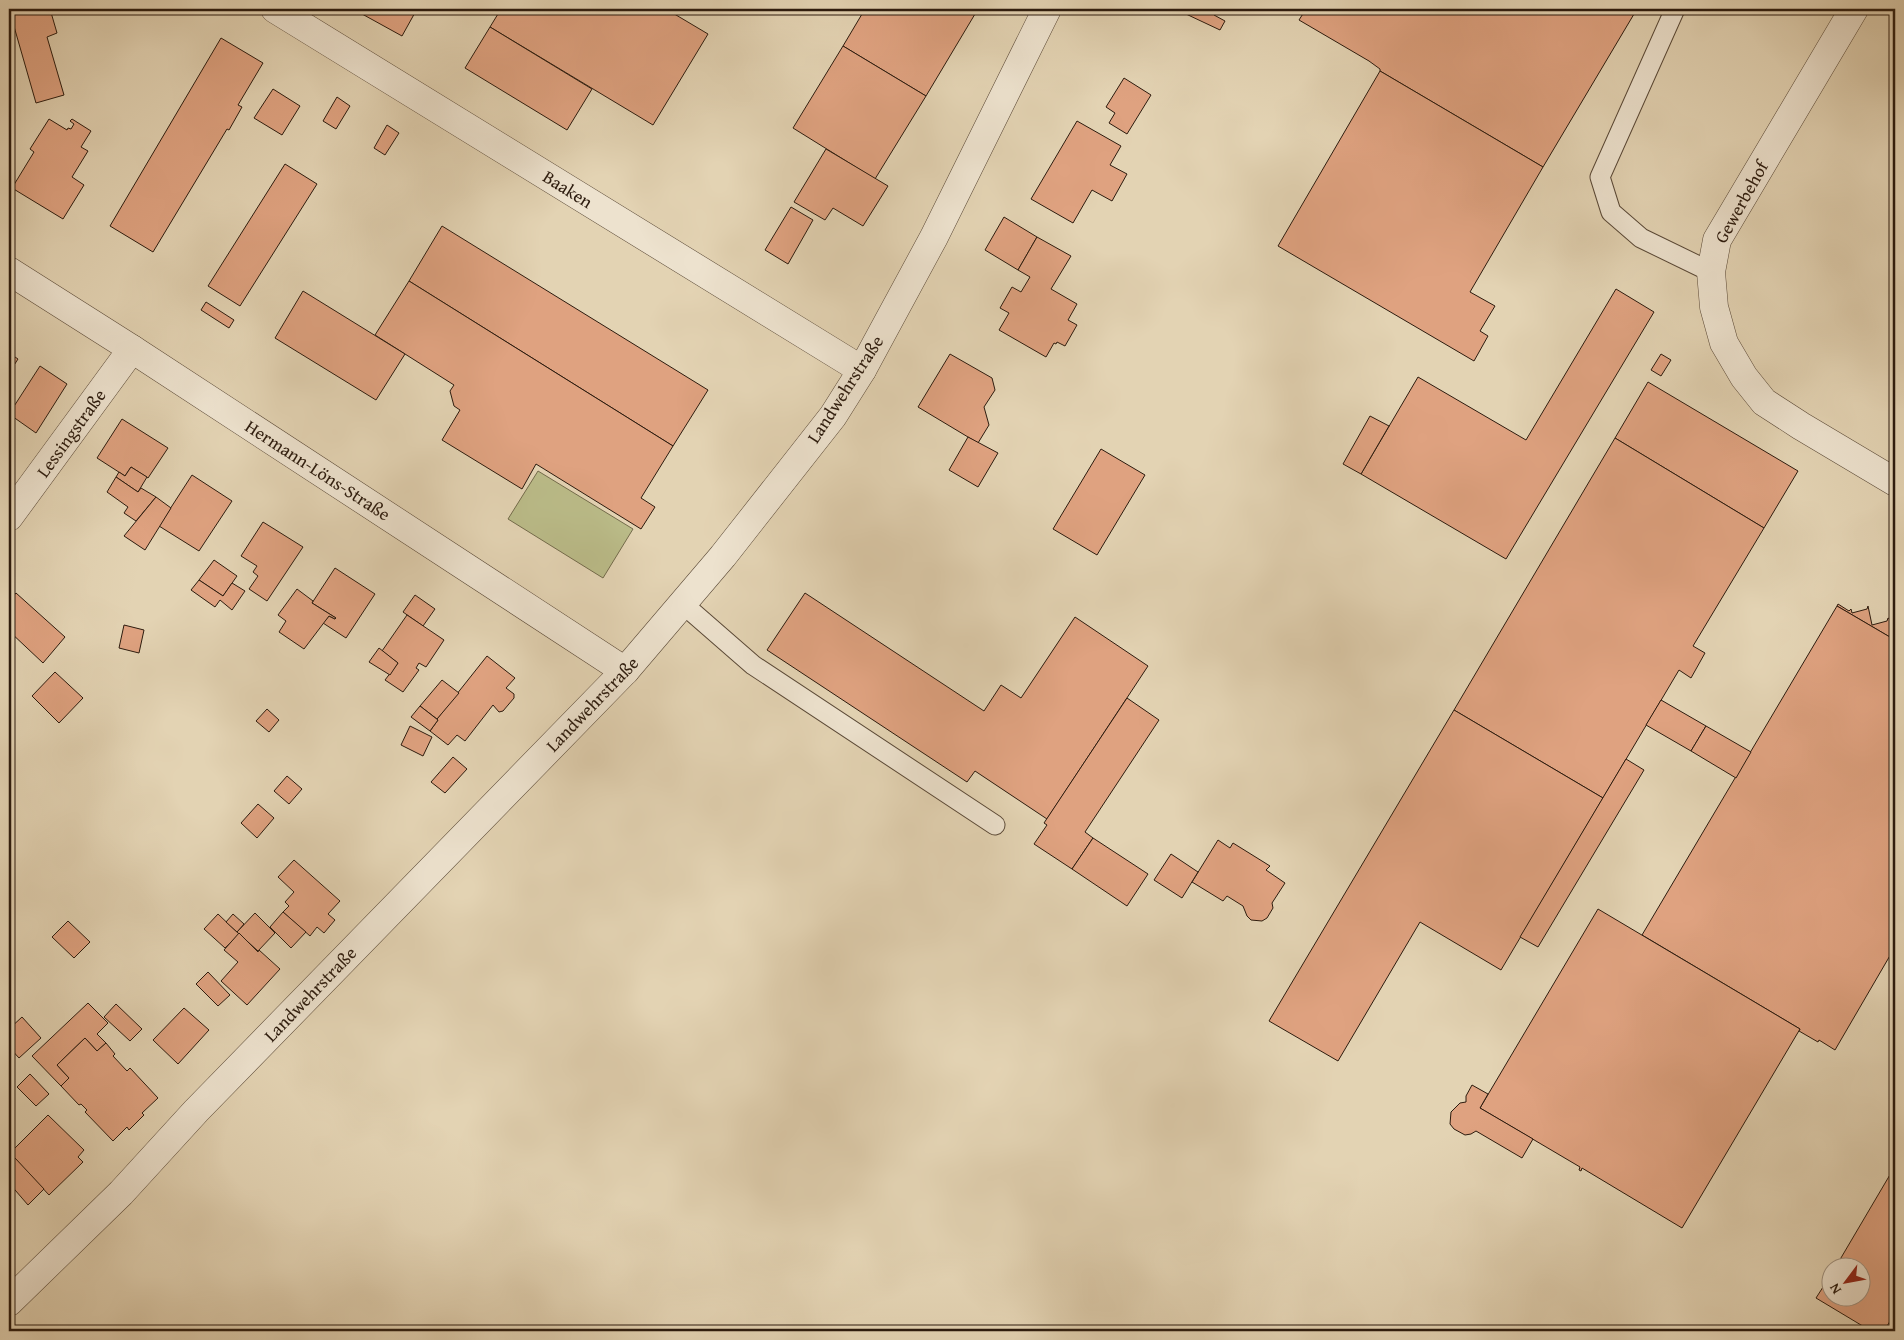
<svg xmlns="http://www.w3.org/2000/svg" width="1904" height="1340" font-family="'Gentium Book Plus',serif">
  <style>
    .green { fill: #babb88; stroke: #736b4b }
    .building { fill: #dfa280; stroke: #2c1b0e }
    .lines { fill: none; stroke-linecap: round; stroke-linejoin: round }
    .service-casing { stroke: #5a4937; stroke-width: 21 }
    .minor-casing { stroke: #5a4937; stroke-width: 29 }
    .tertiary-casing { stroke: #5a4937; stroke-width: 29 }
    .service { stroke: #ede2ce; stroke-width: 19 }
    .minor { stroke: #ede2ce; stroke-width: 28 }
    .tertiary { stroke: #ede2ce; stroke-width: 28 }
    .labels { text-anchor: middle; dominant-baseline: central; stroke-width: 4; stroke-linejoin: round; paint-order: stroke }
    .street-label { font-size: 18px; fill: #2c1b0e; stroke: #ede2ce }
  </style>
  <rect width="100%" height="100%" fill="#e3d3b3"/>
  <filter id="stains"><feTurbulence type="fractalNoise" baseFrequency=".004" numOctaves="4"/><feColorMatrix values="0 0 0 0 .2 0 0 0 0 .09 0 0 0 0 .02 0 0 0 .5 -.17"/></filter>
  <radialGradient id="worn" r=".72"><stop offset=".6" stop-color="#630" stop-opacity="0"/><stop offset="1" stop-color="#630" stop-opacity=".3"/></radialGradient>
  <polygon class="green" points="538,471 633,529 603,578 508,519"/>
  <g class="building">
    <polygon points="9,9 50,9 57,33 47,37 64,95 36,103"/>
    <polygon points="353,9 417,9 402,36"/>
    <polygon points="501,9 666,9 708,34 653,125 490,27"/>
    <polygon points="865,9 978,9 926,96 843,46"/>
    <polygon points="1188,9 1217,9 1214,15 1225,21 1220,30 1186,14"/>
    <polygon points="1306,9 1637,9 1543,167 1380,71 1380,69 1369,61 1299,20"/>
    <polygon points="490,27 592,89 567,130 465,68"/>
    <polygon points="221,38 263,63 238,105 242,107 229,130 227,129 153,252 110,226"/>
    <polygon points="843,46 926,96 875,179 793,128"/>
    <polygon points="1380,71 1543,167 1470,292 1495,306 1480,331 1488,336 1474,361 1278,246"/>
    <polygon points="1124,78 1151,95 1127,134 1109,123 1115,113 1106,107"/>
    <polygon points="273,89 300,106 282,135 254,118"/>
    <polygon points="337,97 350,106 336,129 323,121"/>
    <polygon points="49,119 67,130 68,128 71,129 74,124 70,121 72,119 91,131 81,147 88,151 72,177 84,185 63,219 12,188 34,152 30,149"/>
    <polygon points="1077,121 1121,146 1110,165 1127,174 1112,201 1092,190 1073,223 1031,199"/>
    <polygon points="387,125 399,133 385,155 374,148"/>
    <polygon points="826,149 888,186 863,226 833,208 825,220 794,202"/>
    <polygon points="285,164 317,184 240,306 208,286"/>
    <polygon points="791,207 813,220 788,264 765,250"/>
    <polygon points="1004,217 1037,237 1018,270 985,250"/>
    <polygon points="442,226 708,390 673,446 409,281"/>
    <polygon points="1037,237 1071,256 1051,289 1077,304 1068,320 1077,325 1065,346 1057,342 1056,344 1054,343 1046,357 999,330 1009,313 1000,308 1012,287 1021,292 1030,277 1018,270"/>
    <polygon points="409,281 673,446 641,498 655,507 641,529 536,464 522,489 442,440 460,410 454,406 450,391 454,385 375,335"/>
    <polygon points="1616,289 1654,312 1506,559 1361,474 1418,377 1526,440"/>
    <polygon points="303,291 405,354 376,400 275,338"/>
    <polygon points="206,302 234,320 229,328 201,310"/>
    <polygon points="9,353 18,359 9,373"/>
    <polygon points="950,354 992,378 995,390 984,407 989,425 978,443 918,407"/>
    <polygon points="1661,354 1671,360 1661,376 1651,370"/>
    <polygon points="40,366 67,384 36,433 9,414"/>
    <polygon points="1648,382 1798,471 1764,528 1615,438"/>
    <polygon points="1370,416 1389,426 1361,474 1343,464"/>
    <polygon points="122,419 168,448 148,478 131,467 125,476 97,458"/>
    <polygon points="968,437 998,453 978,487 949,470"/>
    <polygon points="1615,438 1764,528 1693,646 1705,653 1691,678 1679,670 1603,798 1454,710"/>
    <polygon points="1101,449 1145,475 1097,555 1053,529"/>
    <polygon points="131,467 147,477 138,492 116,477 119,472 125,476"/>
    <polygon points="192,475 232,501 199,551 159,526"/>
    <polygon points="116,477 138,492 141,488 156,497 136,521 124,513 128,507 107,492"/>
    <polygon points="156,497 171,508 145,550 124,536"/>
    <polygon points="263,522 303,547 267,601 249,589 258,576 253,572 257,566 241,556"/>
    <polygon points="214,560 237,576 223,596 199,580"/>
    <polygon points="335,568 375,594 346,638 323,623 329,616 335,619 336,618 312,603"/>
    <polygon points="199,580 223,596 232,583 245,591 232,610 220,600 215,607 191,590"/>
    <polygon points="297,589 313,601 312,603 336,618 335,619 329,616 304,649 279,632 286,621 278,615"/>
    <polygon points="16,593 65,637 43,663 9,631 9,601"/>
    <polygon points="805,593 984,711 1001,685 1021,698 1075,617 1148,666 1047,819 975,771 967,782 767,650"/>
    <polygon points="415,595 435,609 423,626 403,612"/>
    <polygon points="1838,604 1849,611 1851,609 1852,613 1867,609 1868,606 1872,625 1887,621 1888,618 1895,622 1895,640 1837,606"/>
    <polygon points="1837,606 1895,640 1895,947 1835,1050 1819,1040 1818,1042 1799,1031 1800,1029 1642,935"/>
    <polygon points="407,615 444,640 426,667 419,663 416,668 419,670 403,692 385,680 398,663 382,651"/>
    <polygon points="124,625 144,630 139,653 119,648"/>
    <polygon points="379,648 398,663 390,675 369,662"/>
    <polygon points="487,656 515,678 506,688 514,694 514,698 503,711 499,712 493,705 465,741 457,735 448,745 430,731 438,720 437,719"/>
    <polygon points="55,672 83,698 59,723 32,696"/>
    <polygon points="442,680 459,693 437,719 420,706"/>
    <polygon points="1127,698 1159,720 1085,832 1093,838 1072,869 1034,844 1047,825 1044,823"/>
    <polygon points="1661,700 1706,726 1691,751 1646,725"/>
    <polygon points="420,706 438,720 430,731 411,717"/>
    <polygon points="267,709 279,720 269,732 256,721"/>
    <polygon points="1454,710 1603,798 1501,970 1420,922 1338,1061 1269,1021"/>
    <polygon points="410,726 432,737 423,756 401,745"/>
    <polygon points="1706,726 1751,752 1736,778 1691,751"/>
    <polygon points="453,757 467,769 445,793 431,782"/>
    <polygon points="1626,759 1644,770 1538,947 1520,937"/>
    <polygon points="287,776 302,789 289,804 274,791"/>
    <polygon points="258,804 274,818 257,838 241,823"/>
    <polygon points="1093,838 1148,874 1127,906 1072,869"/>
    <polygon points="1218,840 1230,848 1233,843 1270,866 1266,870 1285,883 1272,903 1273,908 1267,918 1262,921 1251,920 1247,916 1243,906 1227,896 1223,901 1192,882"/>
    <polygon points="1171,854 1198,872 1182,898 1154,880"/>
    <polygon points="294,860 340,901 328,914 335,920 324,933 317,927 310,936 283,912 289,906 285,902 294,892 278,877"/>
    <polygon points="1598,909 1800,1029 1682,1228 1582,1168 1581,1171 1579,1170 1580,1167 1480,1108"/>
    <polygon points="283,912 306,932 291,948 270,927"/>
    <polygon points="255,913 275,933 258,951 237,932"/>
    <polygon points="218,914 239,934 225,948 204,929"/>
    <polygon points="233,914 244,924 237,932 226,922"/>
    <polygon points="68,921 90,942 74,958 52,937"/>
    <polygon points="239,933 258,952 259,950 280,969 247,1005 221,981 238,962 224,950"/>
    <polygon points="208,972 230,995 218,1006 196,984"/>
    <polygon points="88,1003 108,1023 97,1034 106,1043 97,1051 85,1038 57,1065 69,1078 61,1086 32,1056"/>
    <polygon points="116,1004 142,1029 130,1041 104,1017"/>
    <polygon points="184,1008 209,1030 178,1064 153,1040"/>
    <polygon points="22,1017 41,1038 19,1058 9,1047 9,1029"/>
    <polygon points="85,1038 97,1051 106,1043 115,1054 113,1056 127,1071 130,1068 158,1098 142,1113 144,1115 129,1130 127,1127 113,1141 85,1112 87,1110 81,1104 79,1105 61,1086 69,1078 57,1065"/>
    <polygon points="30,1074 49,1094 36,1106 17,1087"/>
    <polygon points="1472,1085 1488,1094 1480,1108 1533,1139 1522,1158 1476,1131 1471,1134 1465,1135 1454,1129 1450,1124 1451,1112 1460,1103 1466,1102 1466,1096"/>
    <polygon points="48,1115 84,1150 78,1157 83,1162 49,1195 10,1153"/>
    <polygon points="15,1158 44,1189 28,1205 9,1183 9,1163"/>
    <polygon points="1891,1173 1895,1176 1895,1313 1884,1331 1871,1331 1816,1298 1832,1273 1832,1298 1862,1298 1862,1268 1835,1268"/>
  </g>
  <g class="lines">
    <g class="service-casing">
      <g id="service">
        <polyline points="1675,9 1600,177 1611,212 1641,238 1711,272"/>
        <polyline points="683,604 753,665 995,825"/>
      </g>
    </g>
    <g class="minor-casing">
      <g id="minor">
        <polyline points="275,9 862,370"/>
        <polyline points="1854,9 1717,240 1711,272 1714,307 1724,343 1744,377 1764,402 1801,426 1895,482"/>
        <polyline points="9,271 132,349 625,671"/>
        <polyline points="9,517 132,349"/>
      </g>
    </g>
    <g class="tertiary-casing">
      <polyline id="tertiary" points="9,1302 121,1193 196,1111 625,671 723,556 833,416 862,370 934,237 1047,9"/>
    </g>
    <use href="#service" class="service"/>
    <use href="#minor" class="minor"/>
    <use href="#tertiary" class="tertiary"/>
  </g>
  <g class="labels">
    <g class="street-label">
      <text transform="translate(568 189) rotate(32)">Baaken</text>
      <text transform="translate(1741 202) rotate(-61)">Gewerbehof</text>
      <text transform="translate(845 389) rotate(-57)">Landwehrstraße</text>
      <text transform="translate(71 433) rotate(-54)">Lessingstraße</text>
      <text transform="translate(318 470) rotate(33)">Hermann-Löns-Straße</text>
      <text transform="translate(592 704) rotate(-46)">Landwehrstraße</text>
      <text transform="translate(310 994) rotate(-46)">Landwehrstraße</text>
    </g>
  </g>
  <rect width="1904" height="1340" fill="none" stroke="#e3d3b3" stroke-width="30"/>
  <rect x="10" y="10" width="1884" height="1320" fill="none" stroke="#2c1b0e" stroke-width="2.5"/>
  <rect x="15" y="15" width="1874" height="1310" fill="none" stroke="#2c1b0e"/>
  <g transform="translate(1846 1282) rotate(238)"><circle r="24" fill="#ede2ce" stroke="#a09281"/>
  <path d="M0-4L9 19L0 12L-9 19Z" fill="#8f2418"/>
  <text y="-8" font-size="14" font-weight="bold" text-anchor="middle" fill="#2c1b0e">N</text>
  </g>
  <rect width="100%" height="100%" filter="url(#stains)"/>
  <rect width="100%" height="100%" fill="url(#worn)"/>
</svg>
